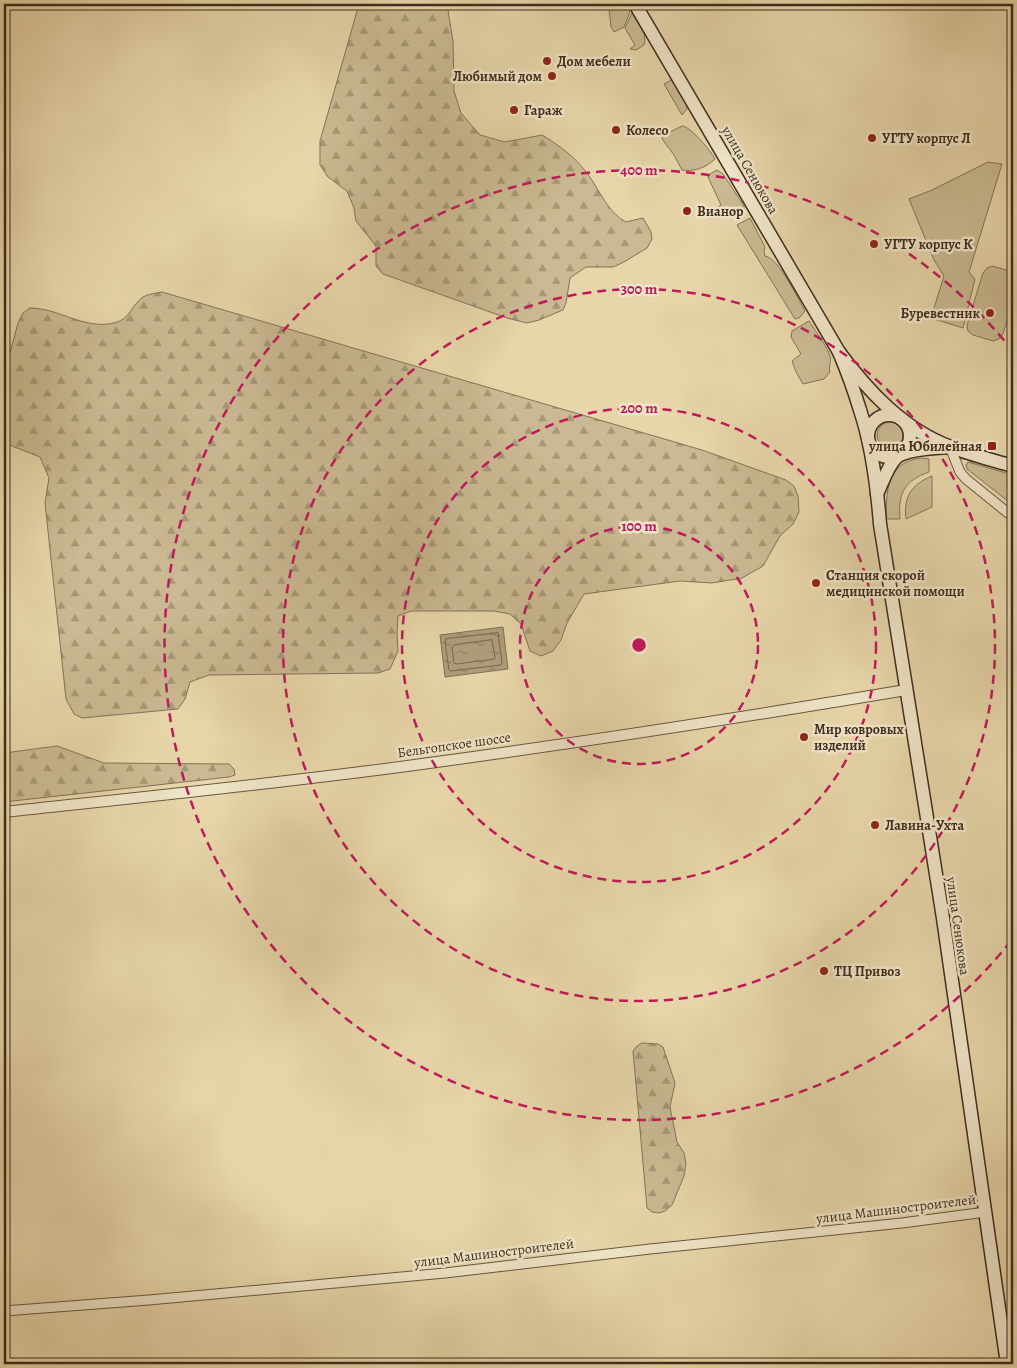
<svg xmlns="http://www.w3.org/2000/svg" width="1017" height="1368" font-family="Alegreya,serif">
  <style>
    .green { fill: #cab992; stroke: #847358 }
    .forest { fill: url(#forest-firs); stroke: #847358 }
    .water { fill: url(#water-ripples); stroke: #827056 }
    .lines { fill: none; stroke-linecap: round; stroke-linejoin: round }
    .shore { stroke: #76654c; stroke-width: 1 }
    .minor-casing { stroke: #695742; stroke-width: 11 }
    .tertiary-casing { stroke: #695742; stroke-width: 12 }
    .secondary-casing { stroke: #3f2d1f; stroke-width: 15 }
    .minor { stroke: #efe4c7; stroke-width: 9 }
    .tertiary { stroke: #efe4c7; stroke-width: 10 }
    .secondary { stroke: #efe4c7; stroke-width: 12 }
    .ring { fill: none; stroke: #c2185b; stroke-width: 2.5; stroke-dasharray: 9 6 }
    .poi-dot { fill: #8f2418; stroke: #efe4c7; stroke-width: 2 }
    .labels { text-anchor: middle; dominant-baseline: central; stroke-width: 5; stroke-linejoin: round; paint-order: stroke }
    .poi-label { font-size: 14px; font-weight: bold; fill: #3f2d1f; stroke: #efe4c7; text-anchor: start }
    .street-label { font-size: 14px; fill: #3f2d1f; stroke: #efe4c7 }
    .centre { fill: #c2185b; stroke: #efe4c7; stroke-width: 2.5 }
    .ring-label { font-size: 15px; text-anchor: middle; font-weight: bold; fill: #c2185b; stroke: #efe4c7; stroke-width: 5; stroke-linejoin: round; paint-order: stroke }
  </style>
  <defs>
    <pattern id="forest-firs" width="22" height="20" patternUnits="userSpaceOnUse" patternTransform="scale(1.25)"><rect width="22" height="20" fill="#cab992"/><path d="M5 1l3.5 6h-7zM16 11l3.5 6h-7z" fill="#a59777"/></pattern>
    <pattern id="water-ripples" width="26" height="14" patternUnits="userSpaceOnUse" patternTransform="scale(1.25)"><rect width="26" height="14" fill="#ae9d7a"/><path d="M2 4q2-2 4 0t4 0M15 11q2-2 4 0t4 0" fill="none" stroke="#8f8063"/></pattern>
  </defs>
  <rect width="100%" height="100%" fill="#e7d6a9"/>
  <filter id="stains"><feTurbulence type="fractalNoise" baseFrequency=".004" numOctaves="4"/><feColorMatrix values="0 0 0 0 .2 0 0 0 0 .09 0 0 0 0 .02 0 0 0 .5 -.17"/></filter>
  <radialGradient id="worn" r=".72"><stop offset=".6" stop-color="#630" stop-opacity="0"/><stop offset="1" stop-color="#630" stop-opacity=".3"/></radialGradient>
  <g class="green">
    <polygon points="617,4 626,4 630,12 624,27 614,32 611,27 609,9"/>
    <polygon points="632,13 644,33 645,41 644,45 636,50 630,49 635,45 625,28"/>
    <polygon points="673,79 687,103 687,109 682,115 664,84"/>
    <path d="M682,126c8,0 29,25 33,33 -9,9 -22,13 -33,11l-8,-15 -12,-16 2,-4z"/>
    <polygon points="988,162 1002,164 969,272 975,279 963,328 931,318 944,276 934,260 909,199 932,190"/>
    <polygon points="717,170 723,174 744,206 744,210 733,217 709,218 716,213 717,208 721,205 708,177 708,175"/>
    <path d="M750,218l15,29 -1,4 1,5c14,2 33,43 40,55l-6,7 -4,1 -58,-94z"/>
    <polygon points="992,266 1013,272 1013,301 1003,334 999,339 993,341 973,335 968,331 967,325 983,273 987,268"/>
    <path d="M809,321c6,10 18,25 21,35 2,6 -2,11 0,16l-6,7 -21,5 -7,-12 -4,-11 9,-7 -10,-17 1,-6z"/>
    <circle cx="890" cy="435" r="13"/>
    <path d="M921,458l8,1v13c-25,9 -31,21 -29,47h-14c0,-28 1,-57 35,-61z"/>
    <polygon points="968,462 1013,475 1013,505 967,469 966,465"/>
    <path d="M932,476v31l-26,12c-3,-22 6,-35 26,-43z"/>
  </g>
  <g class="forest">
    <path d="M359,4h88l6,37 1,50 7,22 19,22 25,7 37,-7c18,11 32,21 45,38 12,16 21,40 39,49l17,-4 8,14 1,7 -5,9 -23,14 -11,5h-27l-16,11 -4,25 -3,7 -24,10 -12,3 -20,-5 -124,-44 -7,-8v-20l-20,-25 -2,-13 -7,-17 -19,-14 -8,-12v-24z"/>
    <path d="M162,292l540,158 84,30 8,6 4,10 1,16 -6,12 -13,12 -17,30 -21,12 -30,5 -32,-2 -96,13 -17,29 -6,17 -8,11 -12,5 -11,-5 -9,-27 -11,-10 -16,-3h-83l-13,5 -1,17 1,18 -8,18 -12,4 -169,2 -19,7 -5,17 -7,10 -96,9 -8,-4 -8,-15 -21,-196 4,-25 -9,-21 -28,-11 -8,-6v-65l14,-52 5,-10 7,-5c29,0 54,22 84,15 16,-3 18,-19 29,-26 5,-3 13,-4 19,-5z"/>
    <polygon points="57,746 104,763 229,764 234,769 235,775 229,777 4,802 4,753"/>
    <polygon points="642,1043 658,1044 663,1047 675,1083 670,1107 677,1142 684,1153 686,1164 684,1176 672,1205 665,1211 659,1213 652,1212 647,1208 633,1051 637,1046"/>
  </g>
  <polygon class="water" points="503,627 508,669 445,677 440,635"/>
  <g class="lines">
    <g class="shore">
      <polygon points="498,633 502,662 501,665 451,671 449,670 445,642 446,639"/>
      <polygon points="492,640 495,657 494,659 457,664 454,663 452,647 454,645"/>
    </g>
    <g class="minor-casing">
      <g id="minor">
        <polyline points="950,447 960,472 966,479 1013,517"/>
        <polyline points="4,1311 149,1300 445,1273 650,1249 902,1223 986,1212"/>
      </g>
    </g>
    <g class="tertiary-casing">
      <path id="tertiary" d="M4,812c139,-15 279,-29 418,-48 162,-22 323,-47 484,-74"/>
    </g>
    <g class="secondary-casing">
      <g id="secondary">
        <path d="M635,4l204,348c29,39 65,78 112,95 20,8 42,13 62,19"/>
        <path d="M839,352c8,19 15,38 21,58 12,36 17,76 20,114l63,394 64,446"/>
        <circle cx="889" cy="436" r="21"/>
        <path d="M877,494c6,-12 10,-27 19,-36 9,-9 41,-10 54,-11"/>
      </g>
    </g>
    <use href="#minor" class="minor"/>
    <use href="#tertiary" class="tertiary"/>
    <use href="#secondary" class="secondary"/>
  </g>
  <g class="ring">
    <circle cx="639" cy="645" r="119"/>
    <circle cx="639" cy="645" r="237"/>
    <circle cx="639" cy="645" r="356"/>
    <path d="M1011 941A475 475 0 1 1 1011 349"/>
  </g>
  <g class="poi-dot">
    <circle cx="547" cy="61" r="5"/>
    <circle cx="552" cy="76" r="5"/>
    <circle cx="514" cy="110" r="5"/>
    <circle cx="616" cy="130" r="5"/>
    <circle cx="872" cy="138" r="5"/>
    <circle cx="687" cy="211" r="5"/>
    <circle cx="874" cy="244" r="5"/>
    <circle cx="990" cy="313" r="5"/>
    <rect x="987" y="441" width="10" height="10" rx="2.5"/>
    <circle cx="816" cy="583" r="5"/>
    <circle cx="804" cy="737" r="5"/>
    <circle cx="875" cy="825" r="5"/>
    <circle cx="824" cy="971" r="5"/>
  </g>
  <g class="labels">
    <g class="poi-label">
      <text x="557" y="61">Дом мебели</text>
      <text x="542" y="76" text-anchor="end">Любимый дом</text>
      <text x="524" y="110">Гараж</text>
      <text x="626" y="130">Колесо</text>
      <text x="882" y="138">УГТУ корпус Л</text>
      <text x="697" y="211">Вианор</text>
      <text x="884" y="244">УГТУ корпус К</text>
      <text x="980" y="313" text-anchor="end">Буревестник</text>
      <text x="982" y="446" text-anchor="end">улица Юбилейная</text>
      <text x="826" y="575">Станция скорой<tspan x="826" dy="16">медицинской помощи</tspan></text>
      <text x="814" y="729">Мир ковровых<tspan x="814" dy="16">изделий</tspan></text>
      <text x="885" y="825">Лавина-Ухта</text>
      <text x="834" y="971">ТЦ Привоз</text>
    </g>
    <g class="street-label">
      <text transform="translate(750 170) rotate(60)">улица Сенюкова</text>
      <text transform="translate(454 745) rotate(-8)">Бельгопское шоссе</text>
      <text transform="translate(958 926) rotate(82)">улица Сенюкова</text>
      <text transform="translate(896 1209) rotate(-7)">улица Машиностроителей</text>
      <text transform="translate(494 1253) rotate(-7)">улица Машиностроителей</text>
    </g>
  </g>
  <circle cx="639" cy="645" r="8" class="centre"/>
  <g class="ring-label">
    <text x="639" y="175">400 m</text>
    <text x="639" y="294">300 m</text>
    <text x="639" y="413">200 m</text>
    <text x="639" y="531">100 m</text>
  </g>
  <rect width="1017" height="1368" fill="none" stroke="#e7d6a9" stroke-width="20"/>
  <rect x="5" y="5" width="1007" height="1358" fill="none" stroke="#3f2d1f" stroke-width="2.5"/>
  <rect x="10" y="10" width="997" height="1348" fill="none" stroke="#3f2d1f"/>
  <rect width="100%" height="100%" filter="url(#stains)"/>
  <rect width="100%" height="100%" fill="url(#worn)"/>
</svg>
